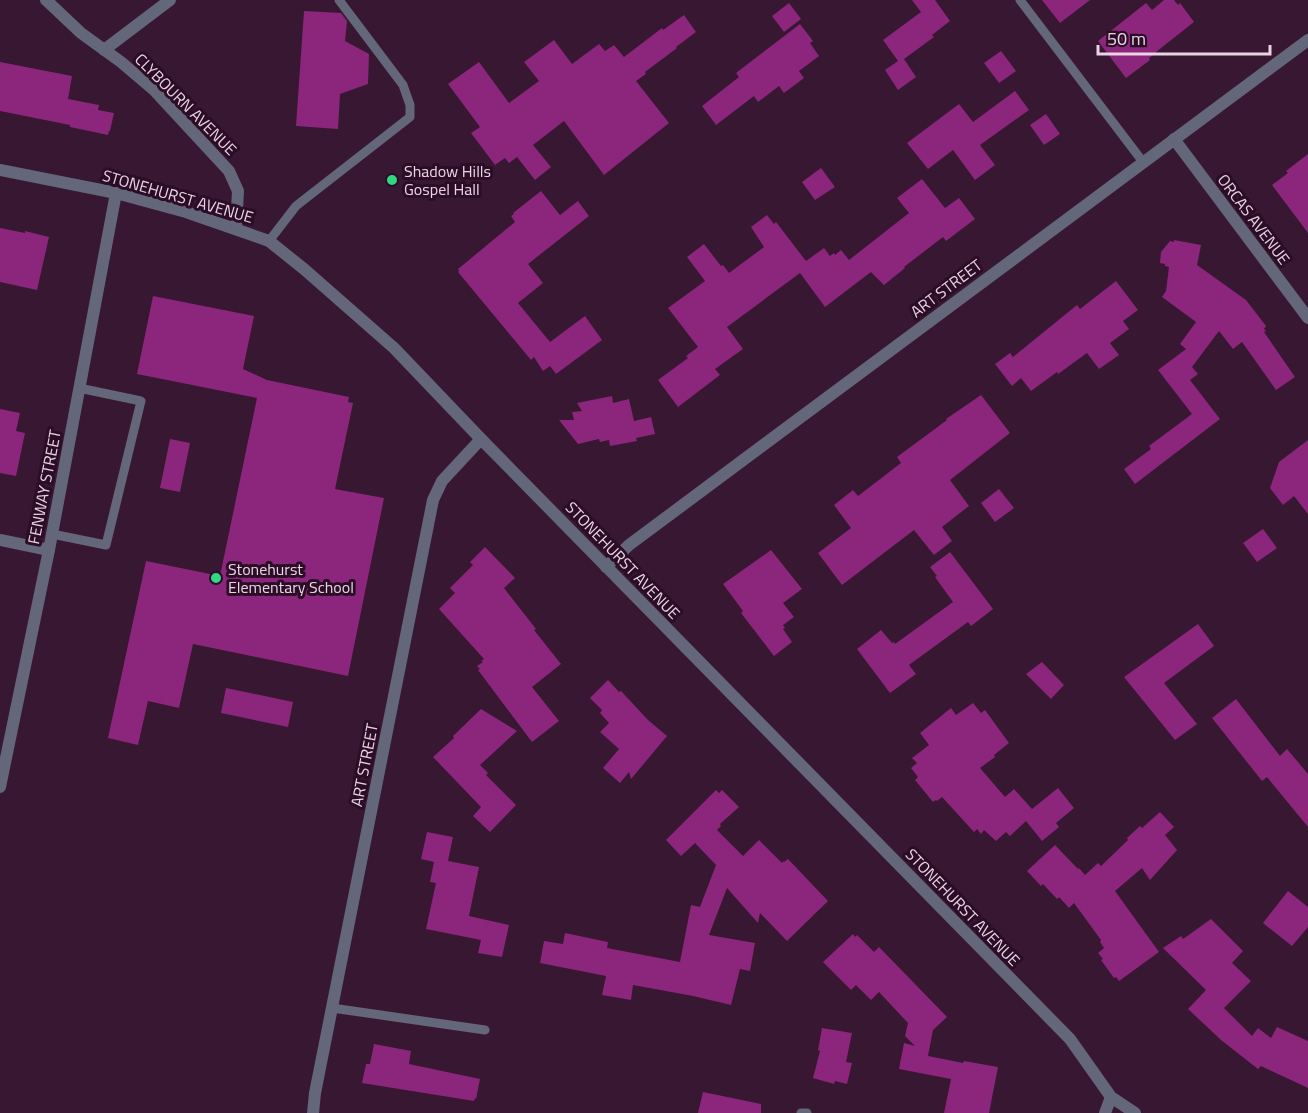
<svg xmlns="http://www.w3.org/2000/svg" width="1308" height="1113" font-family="'Titillium Web',sans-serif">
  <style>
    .building { fill: #8b267c }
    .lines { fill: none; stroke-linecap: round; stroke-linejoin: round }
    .lane { stroke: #636779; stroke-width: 9 }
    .street { stroke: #636779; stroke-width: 12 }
    .poi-dot { fill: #31d882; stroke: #2c0d27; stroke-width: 2 }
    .labels { text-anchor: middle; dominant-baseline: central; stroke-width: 6; stroke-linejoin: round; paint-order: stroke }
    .street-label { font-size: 16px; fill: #ead4e4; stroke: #2c0d27 }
    .poi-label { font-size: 16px; fill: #ead4e4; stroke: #2c0d27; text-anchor: start }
  </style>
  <rect width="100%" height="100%" fill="#371731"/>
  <g class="building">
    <polygon points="912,0 935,0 950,21 932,35 934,37 904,59 916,77 898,90 885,70 898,61 883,40 921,12"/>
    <polygon points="1042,0 1090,0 1060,23"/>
    <polygon points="1164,0 1174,0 1178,5 1180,3 1194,22 1156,52 1156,53 1149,58 1150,60 1126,78 1098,41 1146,3 1152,10"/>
    <polygon points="789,3 801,19 784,32 772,16"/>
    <polygon points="304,11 341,13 347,21 345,41 369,54 368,84 340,94 338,129 296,126"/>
    <polygon points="684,15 696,32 676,47 677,48 645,72 646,74 636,81 669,123 604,175 564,121 533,145 551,167 535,180 517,157 509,163 505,158 495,165 471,133 480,127 448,84 479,62 509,103 539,81 524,62 554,40 572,64 599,44 605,51 614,45 624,57 662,28 663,30"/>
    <polygon points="800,24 813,41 810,43 819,56 799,71 804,78 784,93 779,86 758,102 754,96 716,125 702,106 739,77 736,73"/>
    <polygon points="1001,51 1016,71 999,83 984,63"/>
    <polygon points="0,62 72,76 68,99 99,105 98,110 114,113 110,131 109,131 108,135 70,127 70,125 0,111"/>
    <polygon points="1015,91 1029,110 980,145 995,165 975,180 953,150 928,169 907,143 959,104 973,122"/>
    <polygon points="1046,114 1060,134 1044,145 1030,125"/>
    <polygon points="1308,154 1308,233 1272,185 1288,173 1286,171"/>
    <polygon points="821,168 835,187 815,200 802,182"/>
    <polygon points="922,179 945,208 959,198 975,219 946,241 943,237 904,267 905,268 884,285 871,272 825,307 800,273 727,327 743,349 715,369 720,375 678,407 658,380 688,358 686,356 698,347 668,308 705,281 687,257 704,244 721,266 723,265 729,273 764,247 751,227 767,215 774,224 776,222 806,261 824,248 830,256 834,253 835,255 841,250 849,260 909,213 897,198"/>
    <polygon points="541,191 560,215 578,201 589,216 528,264 543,283 518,303 550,342 585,316 602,340 556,374 550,366 543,371 534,357 531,360 458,272 459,271 458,269 515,222 511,216 514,214 513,213"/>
    <polygon points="0,228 25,233 25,231 49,237 37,290 0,282"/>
    <polygon points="1174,240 1201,245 1197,265 1246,300 1266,326 1264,329 1266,331 1264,332 1295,377 1276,390 1242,342 1233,349 1219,331 1192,367 1198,374 1190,380 1220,419 1135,484 1124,469 1151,449 1149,446 1192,414 1158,370 1186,349 1180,344 1196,322 1162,297 1166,291 1169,267 1165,266 1165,264 1160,263 1161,252 1170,241 1174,242"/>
    <polygon points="1116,281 1138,310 1123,321 1129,329 1110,343 1119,355 1099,369 1087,353 1058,374 1057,372 1031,391 1021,378 1012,386 995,364 1010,353 1013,357 1077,305 1080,309"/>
    <polygon points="153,296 254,316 243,369 267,380 349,397 348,402 353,403 335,489 384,498 348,676 193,644 179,708 148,701 138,745 108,738 146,561 220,576 257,398 137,374"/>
    <polygon points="981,395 1010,433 950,480 969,506 942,527 952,541 934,555 914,530 842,585 818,553 851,528 834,505 853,490 858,496 901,463 897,457 947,420 946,419"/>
    <polygon points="612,396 613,403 629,399 634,421 651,417 655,434 636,438 637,441 610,446 609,440 600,442 599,439 578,444 559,420 574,420 572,412 582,411 577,403"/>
    <polygon points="0,409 20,413 16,431 25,433 16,476 0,473"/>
    <polygon points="170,439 190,443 180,492 160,488"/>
    <polygon points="1308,440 1308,514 1294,496 1283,505 1270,488 1279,462"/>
    <polygon points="999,489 1014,508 995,522 981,503"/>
    <polygon points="1263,529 1277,548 1257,562 1243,543"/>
    <polygon points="485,547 515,578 504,588 536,629 534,630 561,664 532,687 559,721 532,742 478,670 480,669 477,666 483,662 481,661 484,659 439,609 455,593 450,588 473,565 470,562"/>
    <polygon points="771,550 802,589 783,603 794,617 783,625 785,628 783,629 792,642 774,656 741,613 743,611 723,584"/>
    <polygon points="950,552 993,609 971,626 968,622 909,665 916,674 890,693 857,649 881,630 892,643 894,642 895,644 953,602 935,577 937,576 930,567"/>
    <polygon points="1198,624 1214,646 1164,683 1197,724 1175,740 1124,677"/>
    <polygon points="1042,662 1064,685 1051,699 1026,674"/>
    <polygon points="608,680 619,692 621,691 648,720 667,736 631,779 629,772 620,783 603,768 619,749 600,732 609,723 600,713 602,710 590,698"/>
    <polygon points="226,688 293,702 288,727 221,713"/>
    <polygon points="1236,699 1280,756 1287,749 1308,774 1308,827 1267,777 1262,781 1212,718"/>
    <polygon points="973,703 981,713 985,710 1009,743 994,755 995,757 980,768 1005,797 1014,789 1032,809 1058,788 1074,808 1056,823 1059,827 1042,841 1026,821 1010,836 1006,832 996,841 984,830 981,834 977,829 974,832 942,797 937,801 936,800 933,802 915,780 918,777 911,768 917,763 912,758 929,745 920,733 951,708 956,715"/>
    <polygon points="481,709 517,731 480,765 488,773 486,775 516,805 490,832 473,816 481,807 433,757 454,738 453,736"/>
    <polygon points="716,790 719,793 722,790 739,807 720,824 721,826 717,830 743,856 759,840 782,863 783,861 784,862 788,859 828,901 787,941 760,913 758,923 727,888 709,935 755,943 750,971 740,969 731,1005 693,996 633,985 631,1000 602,995 606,976 540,963 544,941 563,944 565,933 608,942 607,948 680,962 691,905 700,907 716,865 695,843 681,856 666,840"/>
    <polygon points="1160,812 1174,827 1165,835 1177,850 1150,880 1142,868 1115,891 1159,952 1119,981 1116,977 1114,978 1101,960 1103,959 1098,953 1104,948 1100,942 1101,940 1074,903 1069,908 1059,897 1057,899 1043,884 1041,886 1027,871 1055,845 1078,869 1079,868 1085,875 1098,863 1101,866 1128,840 1127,838 1140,826 1142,828"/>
    <polygon points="427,832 453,837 448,861 479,867 469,916 509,925 502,957 478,953 481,940 426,929 436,883 430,882 434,862 421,859"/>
    <polygon points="1288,891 1308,907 1308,927 1292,946 1263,923"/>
    <polygon points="1211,919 1243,951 1232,963 1251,981 1224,1008 1252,1036 1258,1028 1271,1038 1277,1027 1308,1041 1308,1088 1261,1066 1258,1069 1221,1040 1188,1009 1206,990 1163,948 1181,936 1183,939"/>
    <polygon points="853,934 855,937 857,935 874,952 879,947 947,1017 933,1030 928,1056 963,1063 964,1061 998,1067 989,1113 944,1113 951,1079 899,1069 904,1043 915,1046 905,1036 908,1023 879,992 871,1000 856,985 851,990 823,962"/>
    <polygon points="822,1028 852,1033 846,1062 852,1063 847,1084 835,1081 834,1084 813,1078 820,1051 818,1050"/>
    <polygon points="374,1044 411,1051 409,1064 480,1079 476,1099 475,1098 474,1101 362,1083 366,1064 370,1064"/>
    <polygon points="703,1092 761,1104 761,1113 698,1113"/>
  </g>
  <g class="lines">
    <g class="lane">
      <polyline points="1020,0 1143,162"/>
      <polyline points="269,241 296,206 410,117 410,105 403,85 339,0"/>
      <polyline points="52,534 106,545 141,401 79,388"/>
      <polyline points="332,1008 485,1030"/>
      <polyline points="801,1113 807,1113"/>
    </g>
    <g class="street">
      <polyline points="46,0 81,33 121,62 154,90 229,171 238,191 236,229"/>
      <polyline points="104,50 170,0"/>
      <polyline points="1174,139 1308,318"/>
      <polyline points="0,170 116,193 186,212 269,241 304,269 394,348 481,439 1070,1039 1111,1097 1135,1113"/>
      <polyline points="0,540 49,550"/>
      <polyline points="606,567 629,545 1308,40"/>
      <polyline points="0,787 49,550 116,193"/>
      <polyline points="313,1113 315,1093 433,500 442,481 481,439"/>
      <polyline points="1105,1113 1111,1097"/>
    </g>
  </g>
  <g class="poi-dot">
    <circle cx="392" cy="180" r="6"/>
    <circle cx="216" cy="578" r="6"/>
  </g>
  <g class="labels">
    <g class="street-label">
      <text transform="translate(186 104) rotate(45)">CLYBOURN AVENUE</text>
      <text transform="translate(178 196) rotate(16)">STONEHURST AVENUE</text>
      <text transform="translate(1254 219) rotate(53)">ORCAS AVENUE</text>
      <text transform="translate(946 288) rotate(-37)">ART STREET</text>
      <text transform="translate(44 487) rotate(-79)">FENWAY STREET</text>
      <text transform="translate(623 560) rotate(46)">STONEHURST AVENUE</text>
      <text transform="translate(364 765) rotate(-79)">ART STREET</text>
      <text transform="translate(963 907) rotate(46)">STONEHURST AVENUE</text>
    </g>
    <g class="poi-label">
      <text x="404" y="171">Shadow Hills<tspan x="404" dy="18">Gospel Hall</tspan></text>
      <text x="228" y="569">Stonehurst<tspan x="228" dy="18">Elementary School</tspan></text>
    </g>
  </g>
  <path d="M1098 45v9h172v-9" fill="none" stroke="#ead4e4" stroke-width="3"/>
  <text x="1107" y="45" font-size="18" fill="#ead4e4" stroke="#2c0d27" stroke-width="4.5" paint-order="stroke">50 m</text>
</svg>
